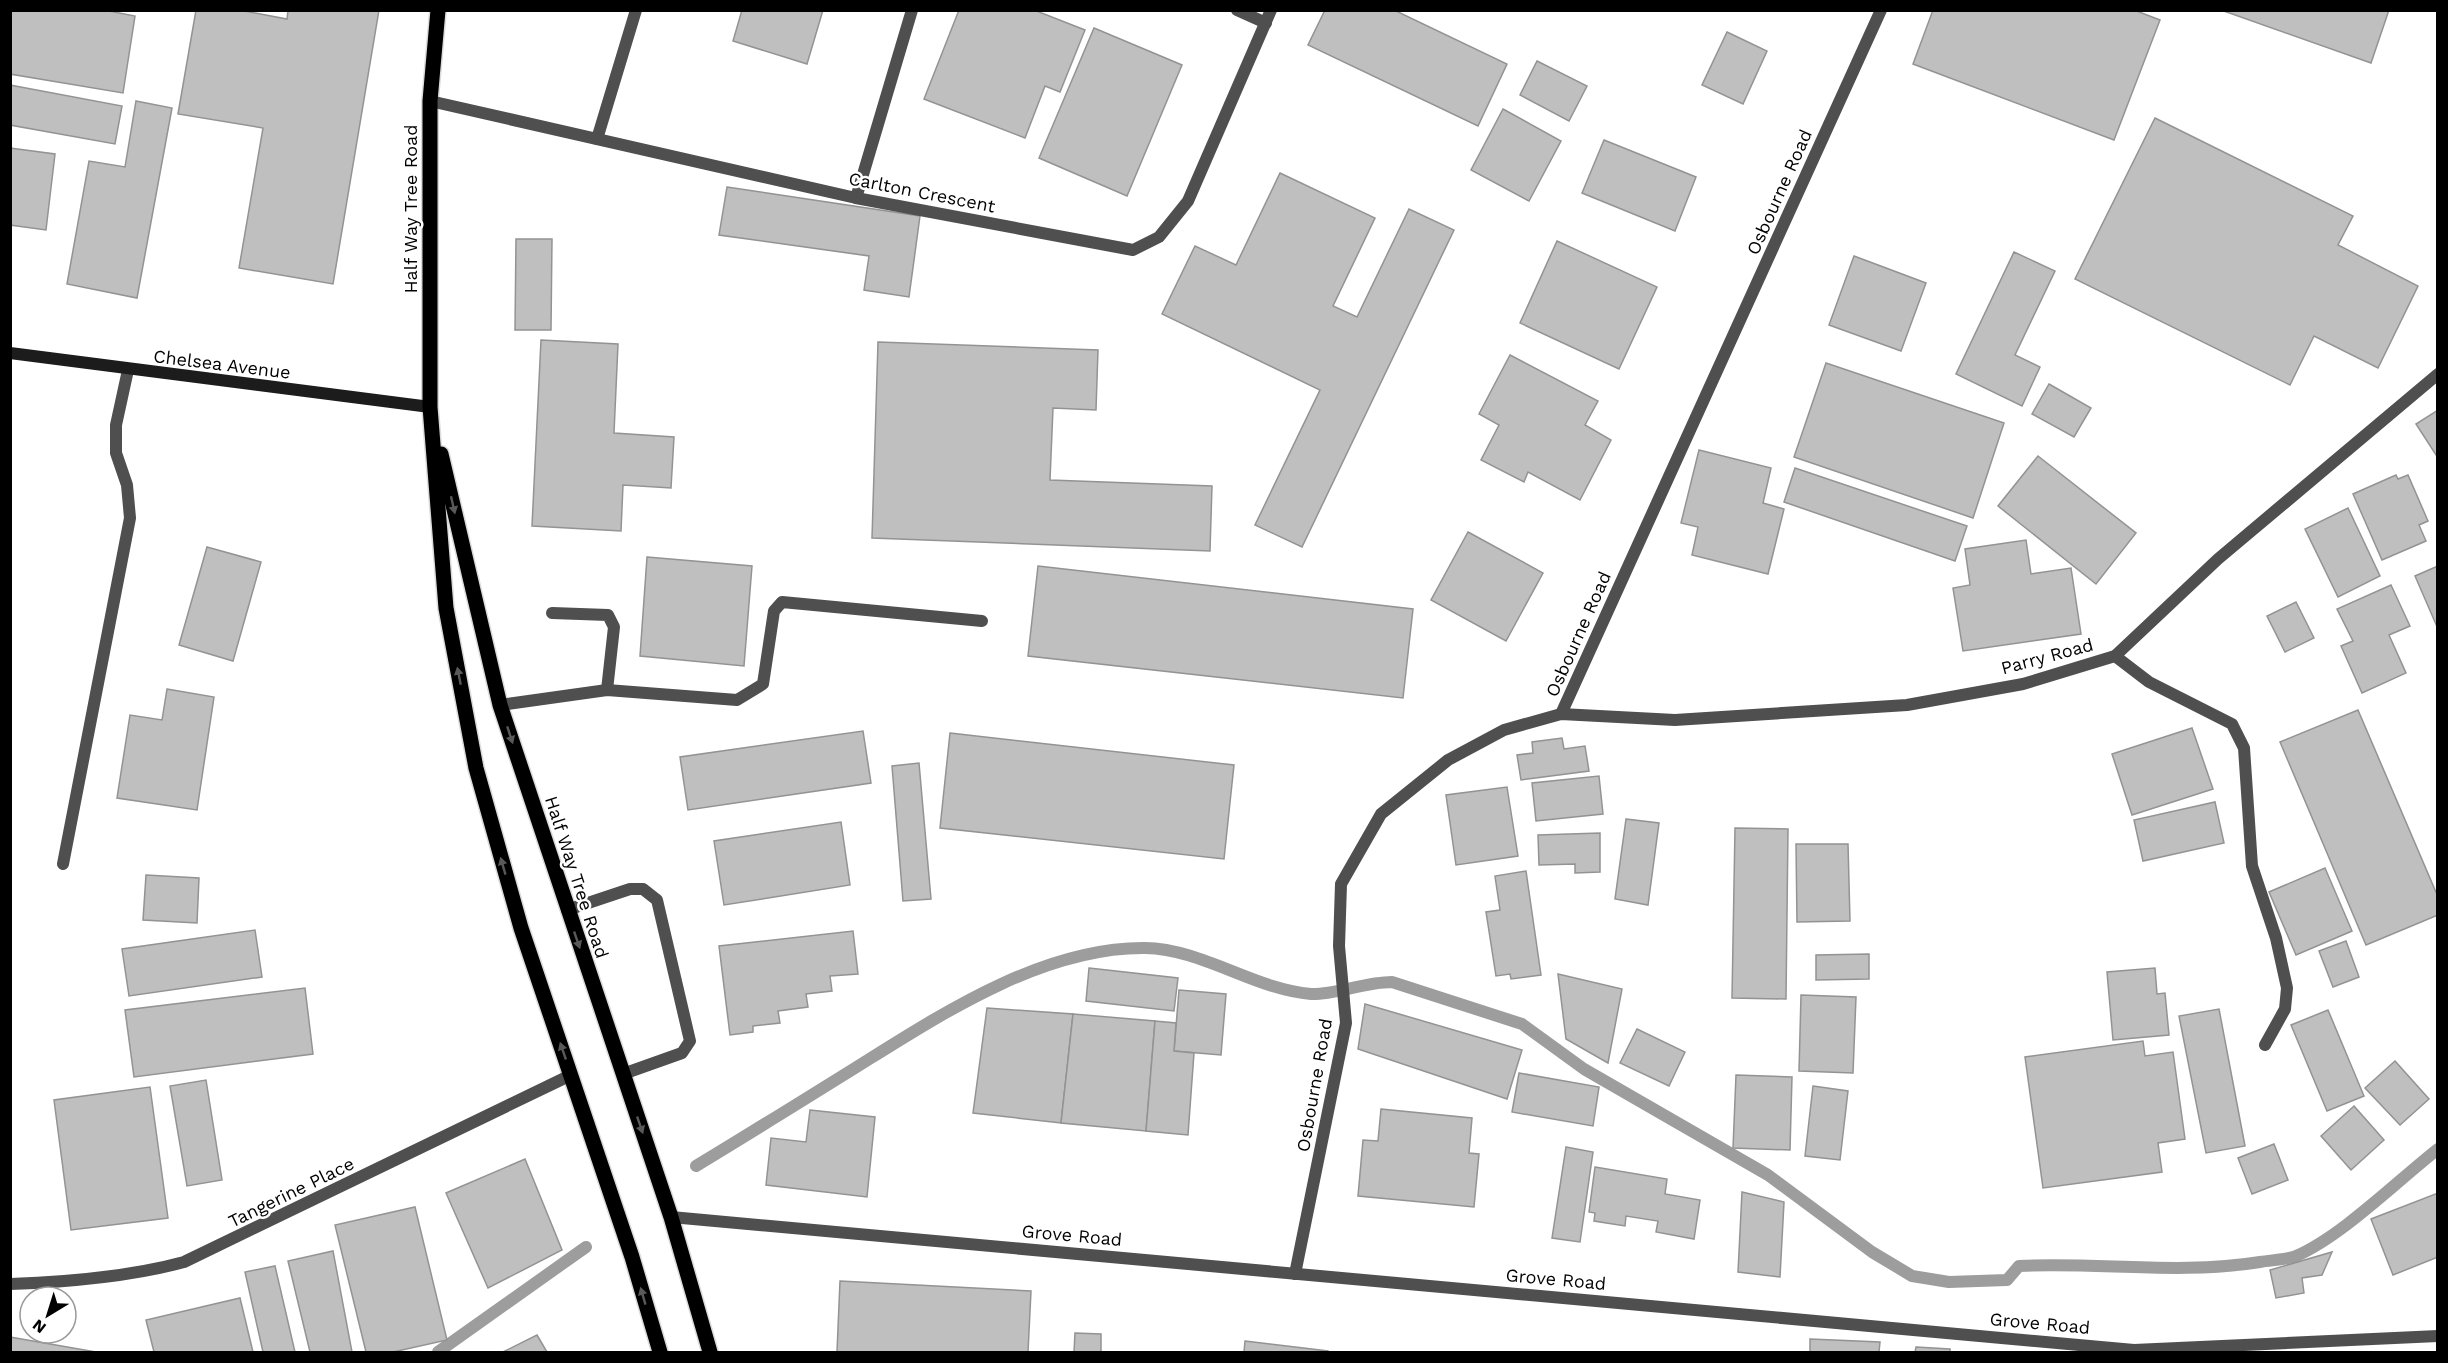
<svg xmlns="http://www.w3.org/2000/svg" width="2448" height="1363" font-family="'Work Sans',sans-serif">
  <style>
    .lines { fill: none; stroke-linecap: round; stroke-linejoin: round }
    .stream { stroke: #9d9d9d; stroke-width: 12 }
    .building { fill: #bfbfbf; stroke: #939393; stroke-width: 1.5 }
    .primary-casing { stroke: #dbdbdb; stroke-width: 18 }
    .lane { stroke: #4f4f4f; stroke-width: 12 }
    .street { stroke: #4f4f4f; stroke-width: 12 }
    .secondary { stroke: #1c1c1c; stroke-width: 12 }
    .primary { stroke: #000; stroke-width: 15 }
    .oneway { fill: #595959 }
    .labels { text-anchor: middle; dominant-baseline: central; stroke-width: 5; stroke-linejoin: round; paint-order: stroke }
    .street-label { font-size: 18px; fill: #000; stroke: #fff }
  </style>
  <rect width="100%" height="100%" fill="#fff"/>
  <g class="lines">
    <g class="stream">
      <path d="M696,1166c53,-32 106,-65 159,-98 85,-53 187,-121 290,-120 58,1 108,41 166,46 23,1 54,-12 81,-12l130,42 62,45 184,106 104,77 40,24 37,6 58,-2 12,-14c80,-4 161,9 241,-4 11,-2 26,-2 36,-6 46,-20 101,-75 142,-107"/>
      <polyline points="438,1352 586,1247"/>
    </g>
  </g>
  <g class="building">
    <polygon points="10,10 104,10 135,16 123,93 10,74"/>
    <polygon points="196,10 239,10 287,19 288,10 379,10 333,284 239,268 263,128 178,114"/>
    <polygon points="742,10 823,10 807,64 733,41"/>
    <polygon points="959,10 1034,10 1085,30 1060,92 1045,86 1025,138 924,99"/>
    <polygon points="1325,10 1394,10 1507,64 1478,126 1308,45"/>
    <polygon points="1933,10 2134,10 2160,20 2114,140 1913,64"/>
    <polygon points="2221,10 2389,10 2371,63"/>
    <polygon points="1094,28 1182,65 1127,196 1039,158"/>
    <polygon points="1727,32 1767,51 1743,104 1702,85"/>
    <polygon points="1537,61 1587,86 1569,121 1520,95"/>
    <polygon points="10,85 122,106 115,144 10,125"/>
    <polygon points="136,101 172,108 137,298 67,284 89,161 125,167"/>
    <polygon points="1503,109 1561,141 1529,201 1471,170"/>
    <polygon points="2155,118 2353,216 2338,245 2418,286 2378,368 2314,336 2290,385 2075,279"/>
    <polygon points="1604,140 1696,177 1675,231 1582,193"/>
    <polygon points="10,148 55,154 46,230 10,225"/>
    <polygon points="1280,173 1375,218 1333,306 1357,317 1409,209 1454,230 1302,547 1255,525 1320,390 1162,314 1195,246 1236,265"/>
    <polygon points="727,187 920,216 909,297 864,290 869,256 719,235"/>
    <polygon points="516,239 552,239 551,330 515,330"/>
    <polygon points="1557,241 1657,287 1619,369 1520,323"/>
    <polygon points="2014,252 2055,271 2015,355 2040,367 2022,406 1956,374"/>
    <polygon points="1854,256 1926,283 1901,351 1829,325"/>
    <polygon points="541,340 618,344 614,433 674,437 671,488 623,485 621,531 532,526"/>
    <polygon points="878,342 1098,350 1096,410 1053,408 1050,480 1212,486 1210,551 872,538"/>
    <polygon points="1510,355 1598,401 1585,425 1611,440 1580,500 1528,472 1524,482 1481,460 1499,425 1479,414"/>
    <polygon points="1826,363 2004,423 1973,518 1794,457"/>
    <polygon points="2049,384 2091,408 2074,437 2032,414"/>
    <polygon points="2438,410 2438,458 2416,424"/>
    <polygon points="1699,450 1771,468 1763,503 1784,509 1768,574 1692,555 1698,527 1681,523"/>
    <polygon points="2038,456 2136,533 2096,584 1998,506"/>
    <polygon points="1795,468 1967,526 1955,561 1784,502"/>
    <polygon points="2396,475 2398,479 2408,475 2428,521 2419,525 2426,541 2382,560 2353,494"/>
    <polygon points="2348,508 2380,576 2338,597 2305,529"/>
    <polygon points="1468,532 1543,573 1506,641 1431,600"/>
    <polygon points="2026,540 2031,574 2071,568 2081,634 1963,651 1953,588 1970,585 1965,549"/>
    <polygon points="207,547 261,562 233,661 179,645"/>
    <polygon points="647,557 752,566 744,666 640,656"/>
    <polygon points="1038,566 1413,609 1403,698 1028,656"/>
    <polygon points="2438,566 2438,629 2415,576"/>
    <polygon points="2391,585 2410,626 2389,635 2406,673 2362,693 2341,646 2353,641 2337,609"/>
    <polygon points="2296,602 2314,638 2285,652 2267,616"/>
    <polygon points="167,689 214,697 197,810 117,798 130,715 162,720"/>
    <polygon points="2358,710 2438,897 2438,915 2366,945 2280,742"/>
    <polygon points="2192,728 2213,789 2132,815 2112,754"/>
    <polygon points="863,731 871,783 688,810 680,757"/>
    <polygon points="950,733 1234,765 1224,859 940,828"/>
    <polygon points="1562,738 1564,749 1585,746 1589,771 1521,780 1517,755 1533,753 1532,742"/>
    <polygon points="919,763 931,899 903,901 892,766"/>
    <polygon points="1599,776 1603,814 1536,821 1532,783"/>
    <polygon points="1507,787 1518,856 1456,865 1446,795"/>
    <polygon points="2215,802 2224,843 2143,861 2134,820"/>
    <polygon points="1626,819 1659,823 1648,905 1615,899"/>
    <polygon points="841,822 850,885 724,905 714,841"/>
    <polygon points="1735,828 1788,829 1786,999 1732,998"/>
    <polygon points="1600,833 1600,872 1575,873 1575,864 1539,865 1538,835"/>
    <polygon points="1796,844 1848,844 1850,921 1797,922"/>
    <polygon points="2325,868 2352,931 2296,955 2269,892"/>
    <polygon points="1526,871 1541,975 1511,979 1510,974 1496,976 1486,912 1500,910 1495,876"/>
    <polygon points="146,875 199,878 197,923 143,920"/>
    <polygon points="255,930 262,977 129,996 122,949"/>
    <polygon points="853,931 858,974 830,976 832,991 806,994 808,1007 778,1011 780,1023 753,1026 753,1032 730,1035 719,946"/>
    <polygon points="2346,941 2359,977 2333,987 2319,951"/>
    <polygon points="1869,954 1869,979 1816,980 1816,955"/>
    <polygon points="1089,968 1178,978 1174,1011 1086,1001"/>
    <polygon points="2155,968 2157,994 2165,993 2169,1035 2113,1040 2107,972"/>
    <polygon points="1558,974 1622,989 1608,1063 1566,1039"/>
    <polygon points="305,988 313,1054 134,1077 125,1010"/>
    <polygon points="1179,990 1226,994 1221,1055 1174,1051"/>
    <polygon points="1801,995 1856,997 1853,1073 1799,1071"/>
    <polygon points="1365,1004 1522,1050 1507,1099 1358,1049"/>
    <polygon points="987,1008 1073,1014 1061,1123 973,1113"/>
    <polygon points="2219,1009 2245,1146 2206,1153 2179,1016"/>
    <polygon points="2328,1010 2364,1096 2327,1111 2291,1025"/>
    <polygon points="1073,1014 1155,1021 1146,1131 1061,1123"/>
    <polygon points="1155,1021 1176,1023 1174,1051 1194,1053 1188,1135 1146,1131"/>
    <polygon points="1637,1029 1685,1052 1669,1086 1620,1063"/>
    <polygon points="2143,1041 2145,1056 2173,1052 2185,1139 2158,1143 2162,1172 2043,1188 2025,1057"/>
    <polygon points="2395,1061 2429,1099 2400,1125 2365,1088"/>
    <polygon points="1519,1073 1599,1087 1593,1126 1512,1112"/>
    <polygon points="1736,1075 1792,1077 1790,1150 1733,1148"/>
    <polygon points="206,1080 222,1180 187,1186 170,1086"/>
    <polygon points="1813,1086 1848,1091 1840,1160 1805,1156"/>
    <polygon points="150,1087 168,1218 71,1230 54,1100"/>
    <polygon points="2354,1106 2384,1140 2351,1170 2321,1136"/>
    <polygon points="1381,1109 1472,1118 1469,1153 1479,1154 1474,1207 1358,1196 1363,1140 1378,1141"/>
    <polygon points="810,1110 875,1117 867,1197 766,1185 771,1138 806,1142"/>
    <polygon points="2274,1144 2288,1180 2252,1194 2238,1158"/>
    <polygon points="1566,1147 1593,1152 1580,1242 1552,1238"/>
    <polygon points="525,1159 562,1250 488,1288 446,1193"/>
    <polygon points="1595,1167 1667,1179 1665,1194 1700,1200 1694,1239 1656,1232 1658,1221 1626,1216 1625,1226 1594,1221 1595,1213 1589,1212"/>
    <polygon points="1742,1192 1784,1202 1780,1277 1738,1272"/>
    <polygon points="2438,1193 2438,1257 2393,1275 2371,1219"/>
    <polygon points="415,1207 447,1340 393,1352 366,1352 335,1225"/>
    <polygon points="333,1251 352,1352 310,1352 288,1261"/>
    <polygon points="2332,1252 2322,1275 2302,1278 2304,1293 2276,1298 2270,1270"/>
    <polygon points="275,1266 295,1352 263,1352 245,1272"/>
    <polygon points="840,1281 1031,1291 1028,1352 837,1352"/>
    <polygon points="240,1298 253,1352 154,1352 146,1320"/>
    <polygon points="1075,1333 1101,1334 1101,1352 1074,1352"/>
    <polygon points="537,1335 547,1352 503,1352"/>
    <polygon points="10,1337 96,1352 10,1352"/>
    <polygon points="1810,1339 1880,1342 1879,1352 1810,1352"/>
    <polygon points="1245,1341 1328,1351 1328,1352 1244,1352"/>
    <polygon points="1916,1347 1950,1349 1950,1352 1915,1352"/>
  </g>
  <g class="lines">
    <g class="primary-casing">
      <g id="primary">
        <polyline points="438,10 430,101 430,407 446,608 476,768 521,928 632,1257 660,1352"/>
        <polyline points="441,454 500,705 671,1217 710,1352"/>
      </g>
    </g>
    <g class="lane">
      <polyline points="1237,10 1266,23"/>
      <polyline points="597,139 636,10"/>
      <polyline points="856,198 912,10"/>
      <polyline points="552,613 608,615 614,627 607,690"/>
      <polyline points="2115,656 2149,682 2232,724 2244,748 2252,866 2276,938 2287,988 2285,1009 2265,1045"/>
      <polyline points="500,705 607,690 737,700 763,684 774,611 782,602 982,621"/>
      <polyline points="63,864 130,518 127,485 116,453 116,425 128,370"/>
      <polyline points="567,910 630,889 643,889 657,900 690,1041 682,1053 623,1074"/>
    </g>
    <g class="street">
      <polyline points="430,101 856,198 1133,250 1159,237 1188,201 1271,10"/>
      <polyline points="1561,714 1881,10"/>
      <polyline points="671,1217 2134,1350 2438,1336"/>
      <polyline points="1295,1274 1346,1023 1339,946 1341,884 1381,814 1448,760 1504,730 1561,714 1675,720 1907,705 2023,684 2115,656 2218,559 2438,374"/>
      <path d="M10,1284c57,-2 119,-7 174,-22l387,-187"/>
    </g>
    <polyline class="secondary" points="10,353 430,407"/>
    <use href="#primary" class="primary"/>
  </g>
  <defs><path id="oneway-solid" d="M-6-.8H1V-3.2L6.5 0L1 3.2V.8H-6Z" transform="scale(1.5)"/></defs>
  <g class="oneway">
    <use href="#oneway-solid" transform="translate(453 505) rotate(77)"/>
    <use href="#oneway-solid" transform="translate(459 676) rotate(-101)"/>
    <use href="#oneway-solid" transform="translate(510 735) rotate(72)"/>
    <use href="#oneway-solid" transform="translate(503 866) rotate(-106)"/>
    <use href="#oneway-solid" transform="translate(577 940) rotate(71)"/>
    <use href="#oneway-solid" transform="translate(563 1051) rotate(-109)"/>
    <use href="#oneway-solid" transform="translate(640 1125) rotate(71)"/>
    <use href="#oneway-solid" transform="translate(643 1296) rotate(-106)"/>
  </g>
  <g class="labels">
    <g class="street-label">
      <text transform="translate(922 192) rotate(11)">Carlton Crescent</text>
      <text transform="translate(1779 192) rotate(-66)">Osbourne Road</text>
      <text transform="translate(410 209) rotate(-90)">Half Way Tree Road</text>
      <text transform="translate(222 364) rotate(7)">Chelsea Avenue</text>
      <text transform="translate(1578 634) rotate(-66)">Osbourne Road</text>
      <text transform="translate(2047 656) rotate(-15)">Parry Road</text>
      <text transform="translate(577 877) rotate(72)">Half Way Tree Road</text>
      <text transform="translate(1314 1085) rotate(-80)">Osbourne Road</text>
      <text transform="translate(291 1192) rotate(-26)">Tangerine Place</text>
      <text transform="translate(1072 1235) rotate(5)">Grove Road</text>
      <text transform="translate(1556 1279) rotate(5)">Grove Road</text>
      <text transform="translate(2040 1323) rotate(5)">Grove Road</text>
    </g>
  </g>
  <rect width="2448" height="1363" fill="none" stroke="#000000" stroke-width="24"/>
  <g transform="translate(48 1315) rotate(218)"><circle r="28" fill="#ffffff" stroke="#999999" stroke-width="1.5"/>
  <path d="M0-4.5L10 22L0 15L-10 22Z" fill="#000000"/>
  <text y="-9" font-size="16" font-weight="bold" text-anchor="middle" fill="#000000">N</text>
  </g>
</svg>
